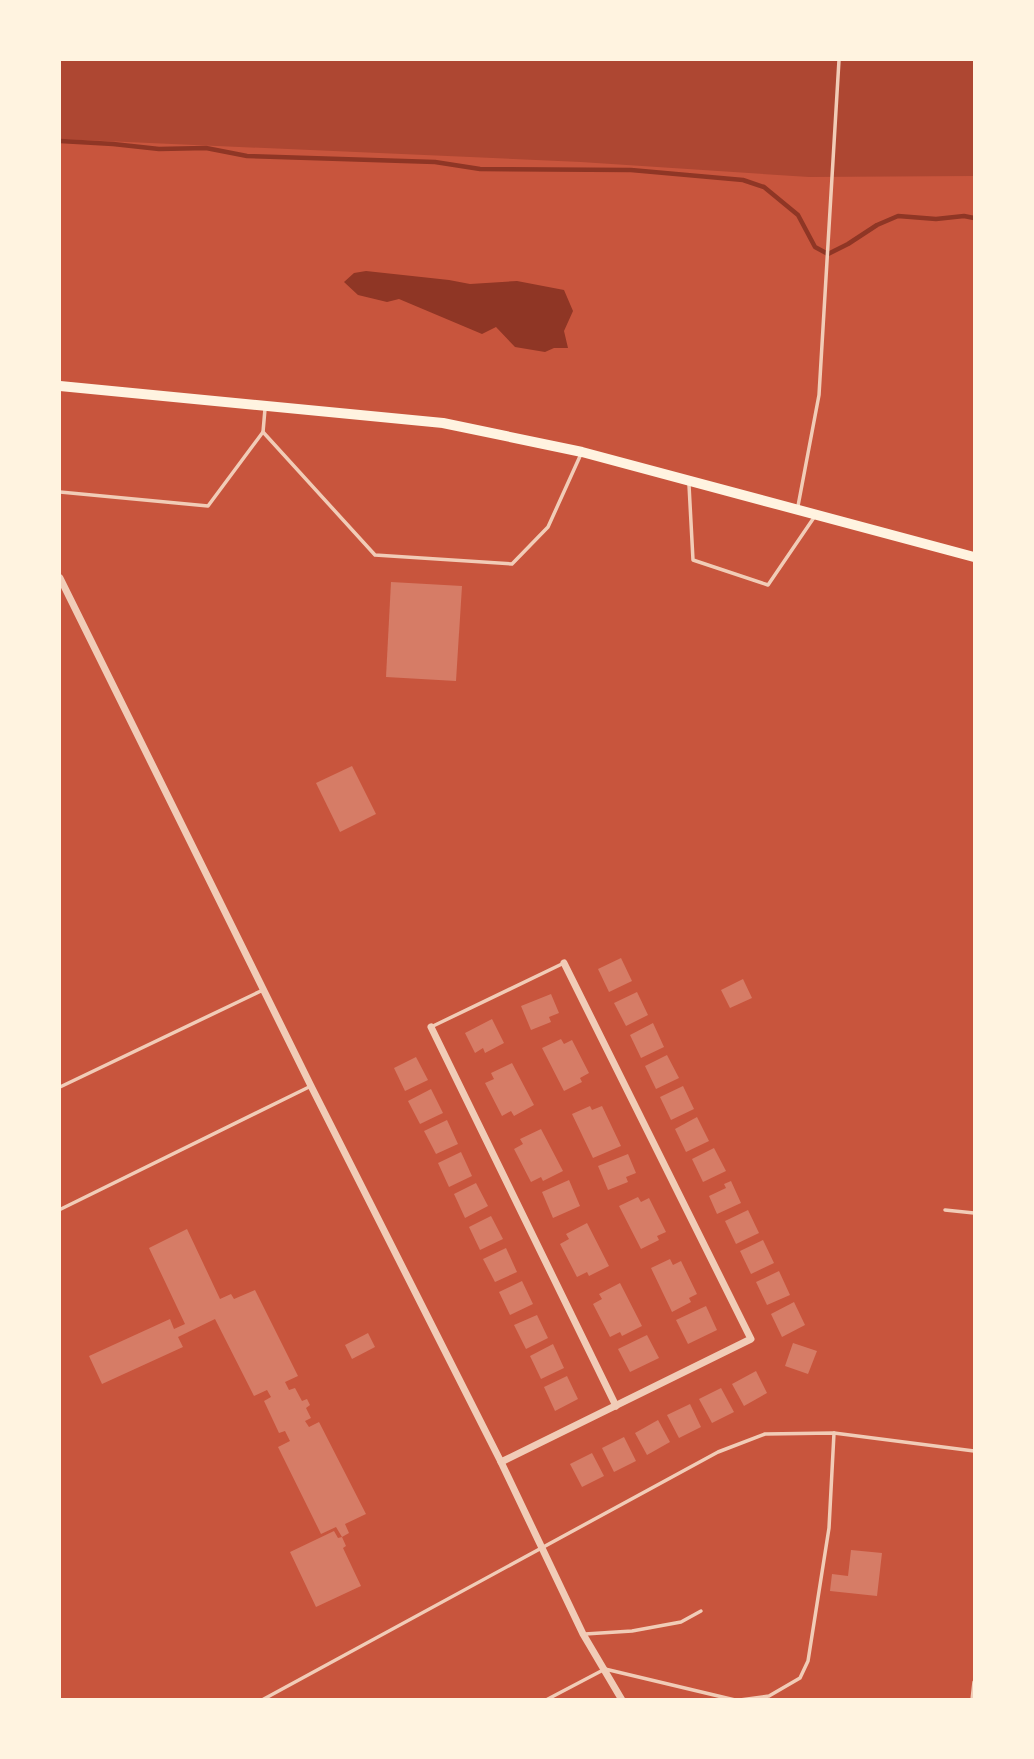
<svg xmlns="http://www.w3.org/2000/svg" width="1034" height="1759" font-family="'Fira Sans',sans-serif">
  <style>
    .green { fill: #ae4732 }
    .water { fill: #8f3625 }
    .lines { fill: none; stroke-linecap: round; stroke-linejoin: round }
    .stream { stroke: #8f3625; stroke-width: 4.5 }
    .building { fill: #d67c66 }
    .service { stroke: #f1ccb7; stroke-width: 3.5 }
    .minor { stroke: #f1ccb7; stroke-width: 7 }
    .secondary { stroke: #fff3e0; stroke-width: 10 }
  </style>
  <rect width="100%" height="100%" fill="#c8553d"/>
  <polygon class="green" points="60,60 974,60 974,176 809,177 581,162 60,139"/>
  <polygon class="water" points="366,271 449,280 470,284 517,281 564,290 573,311 564,331 568,348 554,348 545,352 515,347 496,327 482,334 399,299 387,302 358,295 344,282 354,273"/>
  <g class="lines">
    <polyline class="stream" points="60,141 113,144 159,149 206,148 247,156 435,162 480,169 631,170 743,180 764,187 798,215 815,247 828,254 848,244 877,225 898,216 936,219 964,216 974,218"/>
  </g>
  <g class="building">
    <polygon points="391,582 462,586 456,681 386,677"/>
    <polygon points="352,766 376,814 340,832 316,783"/>
    <polygon points="621,958 632,981 609,992 598,969"/>
    <polygon points="743,979 752,998 730,1008 721,990"/>
    <polygon points="637,992 648,1015 626,1026 614,1003"/>
    <polygon points="551,994 559,1013 549,1017 551,1022 531,1030 521,1006"/>
    <polygon points="492,1019 504,1043 485,1053 483,1048 475,1053 465,1033"/>
    <polygon points="653,1023 664,1047 641,1058 630,1035"/>
    <polygon points="561,1039 564,1044 572,1040 589,1073 580,1078 582,1082 564,1091 542,1048"/>
    <polygon points="667,1055 679,1078 656,1089 645,1066"/>
    <polygon points="416,1057 428,1080 405,1091 394,1068"/>
    <polygon points="512,1063 534,1105 514,1116 511,1111 502,1116 485,1083 494,1079 491,1073"/>
    <polygon points="683,1086 694,1109 671,1120 660,1097"/>
    <polygon points="431,1089 443,1113 420,1124 408,1101"/>
    <polygon points="590,1106 592,1110 602,1106 621,1146 593,1158 572,1114"/>
    <polygon points="697,1117 709,1141 686,1152 675,1129"/>
    <polygon points="447,1120 458,1144 436,1154 424,1131"/>
    <polygon points="541,1129 563,1171 543,1181 541,1177 531,1182 514,1149 523,1144 520,1139"/>
    <polygon points="714,1148 726,1171 703,1182 692,1159"/>
    <polygon points="461,1152 472,1176 449,1187 438,1163"/>
    <polygon points="628,1154 636,1173 626,1177 628,1182 608,1190 598,1166"/>
    <polygon points="569,1180 580,1206 553,1218 542,1192"/>
    <polygon points="731,1181 741,1203 717,1214 709,1196 726,1188 724,1184"/>
    <polygon points="476,1183 488,1206 465,1218 454,1194"/>
    <polygon points="638,1197 641,1202 649,1198 666,1232 657,1236 659,1240 641,1249 619,1206"/>
    <polygon points="748,1210 759,1233 736,1244 725,1221"/>
    <polygon points="491,1216 503,1239 480,1250 469,1227"/>
    <polygon points="587,1223 609,1266 589,1276 587,1272 577,1277 560,1244 569,1239 566,1234"/>
    <polygon points="187,1229 220,1299 231,1294 234,1299 255,1290 298,1376 285,1382 289,1390 295,1388 302,1401 307,1399 310,1405 306,1408 311,1418 305,1421 309,1427 319,1422 366,1514 345,1524 349,1533 342,1537 336,1527 321,1534 278,1447 290,1441 285,1431 279,1433 264,1401 271,1397 267,1390 254,1396 215,1319 178,1337 183,1347 102,1384 89,1356 170,1319 174,1329 185,1324 149,1248"/>
    <polygon points="763,1240 774,1263 751,1274 740,1251"/>
    <polygon points="506,1248 517,1272 495,1282 483,1259"/>
    <polygon points="670,1259 673,1265 681,1261 697,1294 689,1298 691,1302 672,1312 651,1268"/>
    <polygon points="779,1271 790,1295 767,1305 756,1282"/>
    <polygon points="522,1281 533,1304 510,1315 499,1292"/>
    <polygon points="620,1283 642,1326 622,1336 620,1332 610,1337 593,1304 602,1299 599,1294"/>
    <polygon points="794,1302 805,1325 782,1337 771,1314"/>
    <polygon points="706,1306 717,1330 688,1344 676,1320"/>
    <polygon points="537,1315 548,1338 526,1349 514,1325"/>
    <polygon points="368,1333 375,1347 352,1359 345,1345"/>
    <polygon points="647,1335 659,1358 630,1372 618,1349"/>
    <polygon points="793,1343 817,1351 808,1374 785,1366"/>
    <polygon points="553,1344 564,1368 541,1379 530,1356"/>
    <polygon points="756,1371 767,1393 744,1406 732,1384"/>
    <polygon points="567,1376 578,1399 555,1411 544,1387"/>
    <polygon points="721,1388 734,1412 712,1423 699,1399"/>
    <polygon points="690,1404 701,1427 679,1438 667,1415"/>
    <polygon points="658,1420 670,1442 647,1455 635,1433"/>
    <polygon points="624,1437 636,1461 614,1472 602,1448"/>
    <polygon points="592,1453 604,1476 582,1487 570,1464"/>
    <polygon points="334,1531 338,1538 342,1537 346,1546 343,1548 361,1586 316,1607 290,1552"/>
    <polygon points="851,1550 882,1553 877,1596 830,1591 832,1574 848,1576"/>
  </g>
  <g class="lines">
    <g class="service">
      <polyline points="263,432 375,555 512,564 548,527 581,454"/>
      <polyline points="689,485 693,560 768,585 815,516"/>
      <polyline points="60,492 208,506 263,432 265,409"/>
      <polyline points="798,506 819,395 839,60"/>
      <polyline points="431,1027 564,963"/>
      <polyline points="60,1087 263,990"/>
      <polyline points="61,1209 309,1087"/>
      <polyline points="945,1210 974,1213"/>
      <polyline points="585,1634 632,1631 681,1622 701,1611"/>
      <polyline points="262,1700 718,1452 765,1434 834,1433 974,1451"/>
      <polyline points="546,1700 605,1669 735,1700"/>
      <polyline points="740,1700 769,1696 800,1678 808,1661 829,1528 834,1433"/>
      <polyline points="972,1700 974,1682"/>
    </g>
    <g class="minor">
      <polyline points="60,578 311,1086 501,1462 583,1634 622,1700"/>
      <polyline points="431,1027 616,1406"/>
      <polyline points="501,1462 751,1339 564,963"/>
    </g>
    <polyline class="secondary" points="60,386 443,423 582,452 974,557"/>
  </g>
  <rect width="1034" height="1759" fill="none" stroke="#fff3e0" stroke-width="122"/>
</svg>
